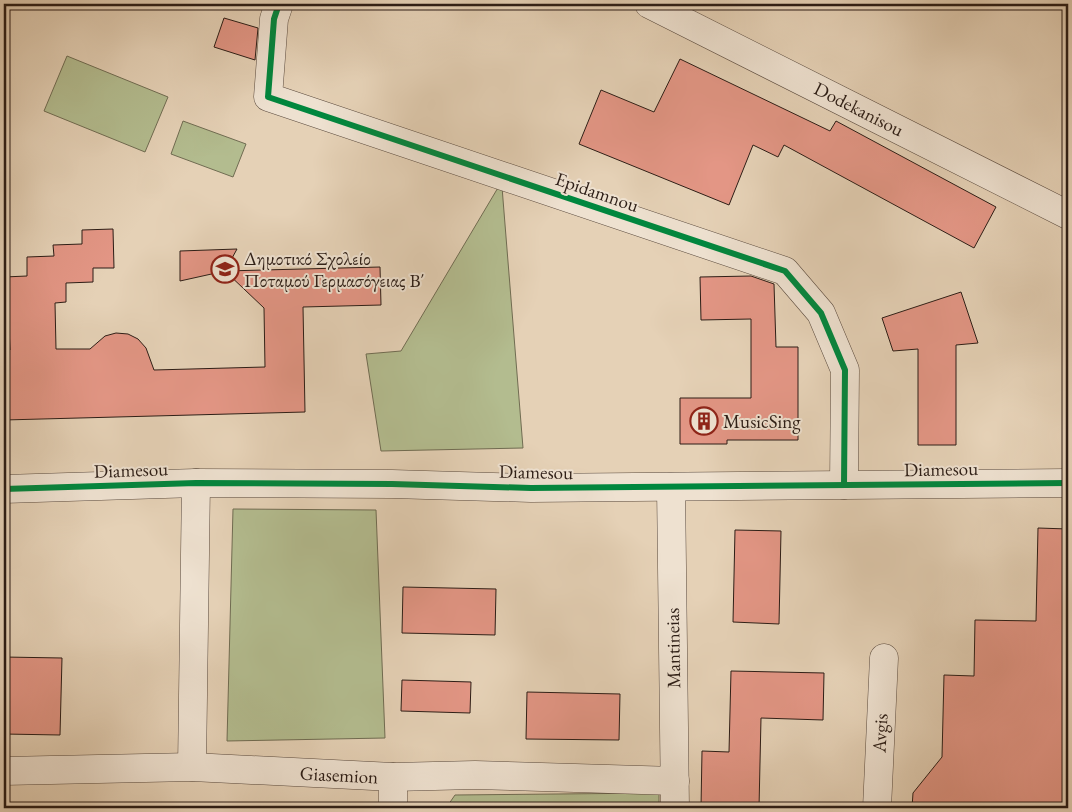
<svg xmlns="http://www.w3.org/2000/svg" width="1072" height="812" font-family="'EB Garamond',serif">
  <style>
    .green { fill: #b3bc8f; stroke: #706c52 }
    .building { fill: #e39685; stroke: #2c1d16 }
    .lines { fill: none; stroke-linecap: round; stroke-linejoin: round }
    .minor-casing { stroke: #5a4a3e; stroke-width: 29 }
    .minor { stroke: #eee1d0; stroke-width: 28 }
    .cycleway-casing { stroke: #eee1d0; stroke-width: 9 }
    .cycleway { stroke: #00873e; stroke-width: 6 }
    .labels { text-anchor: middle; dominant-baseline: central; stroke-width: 4; stroke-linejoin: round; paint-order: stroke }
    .street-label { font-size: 19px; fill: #2c1d16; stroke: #eee1d0 }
    .poi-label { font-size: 19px; fill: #2c1d16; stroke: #eee1d0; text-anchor: start }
  </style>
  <rect width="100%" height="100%" fill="#e5d1b6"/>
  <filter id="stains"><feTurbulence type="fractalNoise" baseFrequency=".004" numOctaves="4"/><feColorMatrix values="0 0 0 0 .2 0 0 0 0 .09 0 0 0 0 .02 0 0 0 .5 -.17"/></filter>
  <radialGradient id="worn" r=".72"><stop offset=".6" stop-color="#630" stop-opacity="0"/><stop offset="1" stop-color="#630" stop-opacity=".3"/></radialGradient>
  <g class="green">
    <polygon points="67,56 168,97 145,152 44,111"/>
    <polygon points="183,121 246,144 233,177 171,154"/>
    <polygon points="499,186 502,187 523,448 381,451 366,354 401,351"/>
    <polygon points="233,509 376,510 385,738 227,741"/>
    <polygon points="659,793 659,808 446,808 455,795"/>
  </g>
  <g class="building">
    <polygon points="224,18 258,28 255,60 214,47"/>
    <polygon points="680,59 830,131 836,121 996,207 974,248 784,145 778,157 753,145 729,205 579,144 601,90 654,112"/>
    <polygon points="113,229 114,268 93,268 93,282 66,283 66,302 55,303 56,349 90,349 105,336 116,333 128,334 138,339 146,348 154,370 265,367 264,308 225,271 380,267 381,305 303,307 305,412 4,420 4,350 10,350 8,304 4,304 4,277 27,276 27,257 54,256 53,245 82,244 82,230"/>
    <polygon points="237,249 225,271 180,281 180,251"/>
    <polygon points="751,276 774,284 776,347 798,347 798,440 727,440 727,444 680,444 680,398 751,398 751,319 701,320 700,277"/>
    <polygon points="961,292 978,343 956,345 956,445 918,445 918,349 893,351 882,318"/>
    <polygon points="1038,528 1068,529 1068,808 912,808 913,793 942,757 944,675 974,676 975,620 1036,621"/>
    <polygon points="735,530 781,531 779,624 733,622"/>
    <polygon points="403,587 496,589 495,635 402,633"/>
    <polygon points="4,657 62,658 60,735 4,734"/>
    <polygon points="731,671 824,673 823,720 761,718 759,808 701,808 702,751 729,752"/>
    <polygon points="402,680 471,682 470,713 401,711"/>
    <polygon points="527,692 620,694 619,740 526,739"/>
  </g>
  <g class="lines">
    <g class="minor-casing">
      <g id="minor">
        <polyline points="279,4 274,19 268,97 785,271 821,313 845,370 844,485"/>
        <polyline points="649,4 1068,215"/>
        <polyline points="671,487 675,808"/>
        <polyline points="4,489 196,483 392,484 531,488 1068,483"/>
        <polyline points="192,767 196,483"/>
        <polyline points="4,771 192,767 393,777 475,775 675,781"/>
        <polyline points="393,777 393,808"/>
        <polyline points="877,808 884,658"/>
      </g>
    </g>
    <use href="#minor" class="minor"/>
    <g class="cycleway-casing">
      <g id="cycleway">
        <polyline points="279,4 274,19 268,97 785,271 821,313 845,370 844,485"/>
        <polyline points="4,489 196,483 392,484 531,488 1068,483"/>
      </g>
    </g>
    <use href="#cycleway" class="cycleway"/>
  </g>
  <defs>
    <g id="school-ring" transform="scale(1.4375)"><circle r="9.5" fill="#eee1d0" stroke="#8f2418" stroke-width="1.5"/><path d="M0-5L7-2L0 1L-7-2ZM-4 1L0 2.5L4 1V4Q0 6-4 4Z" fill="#8f2418"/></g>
    <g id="building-ring" transform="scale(1.4375)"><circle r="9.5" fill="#eee1d0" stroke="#8f2418" stroke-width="1.5"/><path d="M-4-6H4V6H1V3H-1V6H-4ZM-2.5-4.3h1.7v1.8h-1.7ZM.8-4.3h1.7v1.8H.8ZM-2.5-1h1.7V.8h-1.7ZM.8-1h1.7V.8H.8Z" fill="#8f2418"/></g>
  </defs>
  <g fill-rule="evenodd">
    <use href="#school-ring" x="225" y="269"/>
    <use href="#building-ring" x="704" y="421"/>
  </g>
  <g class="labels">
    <g class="street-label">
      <text transform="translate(859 109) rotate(27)">Dodekanisou</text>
      <text transform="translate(597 192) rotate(19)">Epidamnou</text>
      <text transform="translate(941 469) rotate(-1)">Diamesou</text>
      <text transform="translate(131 470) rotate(-2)">Diamesou</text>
      <text transform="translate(536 472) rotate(1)">Diamesou</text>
      <text transform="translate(673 648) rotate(-91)">Mantineias</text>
      <text transform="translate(880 733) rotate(-87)">Avgis</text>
      <text transform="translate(339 775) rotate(3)">Giasemion</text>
    </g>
    <g class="poi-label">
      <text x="244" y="258">Δημοτικό Σχολείο<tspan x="244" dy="22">Ποταμού Γερμασόγειας Β΄</tspan></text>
      <text x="723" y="421">MusicSing</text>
    </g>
  </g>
  <rect width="1072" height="812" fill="none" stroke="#e5d1b6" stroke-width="20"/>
  <rect x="5" y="5" width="1062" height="802" fill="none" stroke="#2c1d16" stroke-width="2.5"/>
  <rect x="10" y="10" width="1052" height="792" fill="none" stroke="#2c1d16"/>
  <rect width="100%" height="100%" filter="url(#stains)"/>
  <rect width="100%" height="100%" fill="url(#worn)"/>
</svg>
